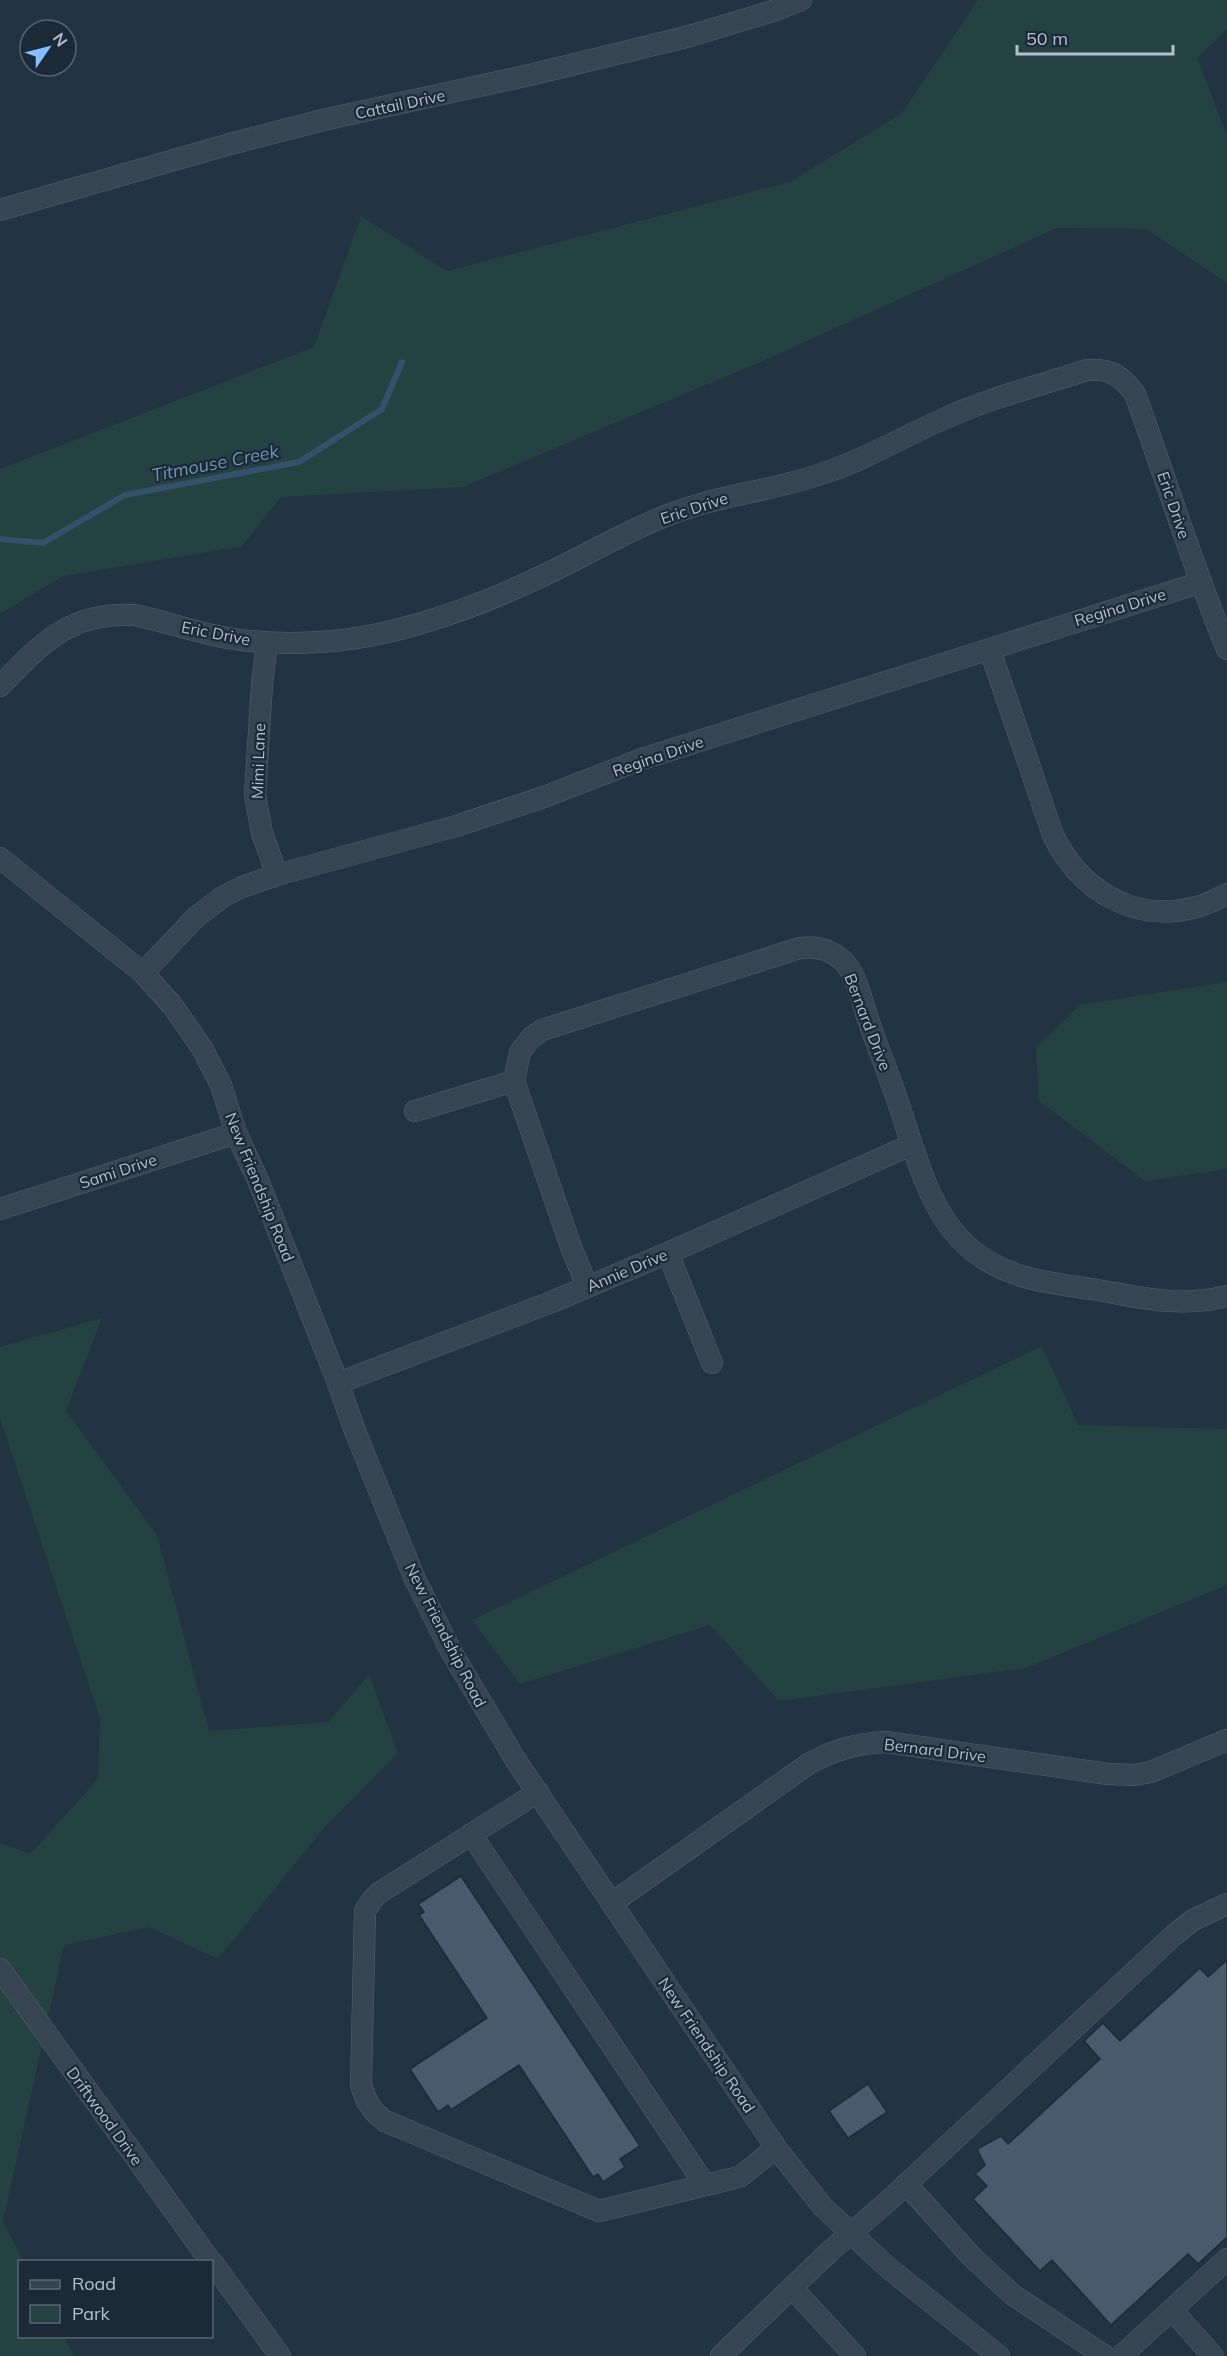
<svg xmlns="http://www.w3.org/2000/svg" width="1227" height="2356" font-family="Mulish,sans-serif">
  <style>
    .green { fill: #254243 }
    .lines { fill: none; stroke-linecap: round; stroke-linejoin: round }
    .stream { stroke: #34506a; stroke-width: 6 }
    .building { fill: #485a6b; stroke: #1e2b39; stroke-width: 1.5 }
    .minor-casing { stroke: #55626f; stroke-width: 22 }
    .minor { stroke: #374451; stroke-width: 21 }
    .labels { text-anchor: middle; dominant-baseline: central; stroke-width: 4.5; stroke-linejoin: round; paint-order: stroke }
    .street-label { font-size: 16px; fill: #b3bfcc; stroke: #1c2937 }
    .water-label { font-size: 18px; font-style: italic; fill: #7093b2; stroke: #1c2937 }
  </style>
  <rect width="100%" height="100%" fill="#223342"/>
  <g class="green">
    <polygon points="978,0 1227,0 1227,29 1197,58 1227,135 1227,283 1146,229 1057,228 765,360 463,487 281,497 242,546 63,576 0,614 0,469 314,347 361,216 447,271 790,182 901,114"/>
    <polygon points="1227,982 1227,1169 1145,1181 1039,1101 1036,1048 1080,1005"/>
    <polygon points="102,1318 66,1411 157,1535 209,1731 328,1722 369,1675 398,1753 323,1829 218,1959 149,1927 64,1945 3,2222 24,2261 20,2262 20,2336 64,2337 74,2356 0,2356 0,1843 30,1854 98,1779 100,1718 0,1418 0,1347"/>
    <polygon points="1042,1346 1078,1425 1227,1429 1227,1585 1026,1668 779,1701 710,1625 520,1684 472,1620"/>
  </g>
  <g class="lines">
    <polyline class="stream" points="0,539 43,543 125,495 299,462 382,409 402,362"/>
  </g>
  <g class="building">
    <polygon points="461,1876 640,2146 620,2159 625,2167 603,2182 598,2174 593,2177 519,2065 451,2110 448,2105 438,2112 410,2069 487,2018 419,1915 424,1912 418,1904"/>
    <polygon points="1227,1960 1227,2237 1198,2264 1188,2254 1111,2325 1052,2260 1040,2271 973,2199 987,2186 975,2174 985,2165 977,2149 1001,2136 1008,2144 1100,2059 1084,2041 1103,2023 1120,2041 1200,1968 1208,1977"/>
    <polygon points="868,2084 887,2112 848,2138 829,2111"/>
  </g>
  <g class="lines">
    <g class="minor-casing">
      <g id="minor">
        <polyline points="0,210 230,144 323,120 534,74 686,37 773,11 801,0"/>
        <polyline points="267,643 262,684 255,795 262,833 277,875"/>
        <path d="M990,650l63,185c33,69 106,98 174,59"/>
        <path d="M0,686c42,-43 69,-74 134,-71 30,6 58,16 88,22 32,6 64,7 96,5 72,-3 157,-34 222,-65 41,-19 81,-43 123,-60 52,-22 108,-25 161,-44 43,-14 82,-38 124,-56 45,-20 93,-32 139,-47 23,-2 35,6 48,24 31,85 57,171 92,255"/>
        <polyline points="0,858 143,973 172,1005 202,1048 221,1085 236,1133 258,1180 338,1383 355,1431 414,1577 452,1653 515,1759 776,2148 823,2207 886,2266 999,2356"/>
        <polyline points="143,973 196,917 224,896 242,887 277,875 456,826 544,797 642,759 1199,583"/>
        <polyline points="415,1111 514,1081"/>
        <polyline points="0,1209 236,1133"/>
        <polyline points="668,1253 712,1363"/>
        <path d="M587,1286l-16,-39 -57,-166 6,-29 11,-14 11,-8 258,-82c19,-2 36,3 48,19 10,13 15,39 21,55 9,26 19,51 28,77 18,52 31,116 76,152 36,29 80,32 124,39 46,8 84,18 130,6"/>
        <polyline points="338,1383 549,1303 668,1253 911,1145"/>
        <path d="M538,1792l-159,101 -7,7 -7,11 -4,173c4,16 10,27 24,37l214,90 132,-32 10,-3 35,-28"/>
        <polyline points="471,1834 705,2185"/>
        <path d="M612,1903l195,-138c25,-15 50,-22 79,-23l222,32 26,1 17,-3 76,-32"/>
        <polyline points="0,1969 211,2262"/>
        <polyline points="906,2184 973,2258 1013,2295 1105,2356"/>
        <polyline points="212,2262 280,2356"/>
        <polyline points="793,2289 855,2356"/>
        <polyline points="1172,2310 1213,2356"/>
        <polyline points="721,2356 829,2252 886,2203 1174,1935 1193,1920 1227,1904"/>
        <polyline points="1121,2356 1227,2259"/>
      </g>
    </g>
    <use href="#minor" class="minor"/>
  </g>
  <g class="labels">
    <g class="street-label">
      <text transform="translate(400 104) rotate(-12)">Cattail Drive</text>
      <text transform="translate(1174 505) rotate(71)">Eric Drive</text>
      <text transform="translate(694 508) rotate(-18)">Eric Drive</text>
      <text transform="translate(1120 607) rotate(-17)">Regina Drive</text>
      <text transform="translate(216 633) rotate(11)">Eric Drive</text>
      <text transform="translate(658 756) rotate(-19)">Regina Drive</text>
      <text transform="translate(258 761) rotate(-88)">Mimi Lane</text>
      <text transform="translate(868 1022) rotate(69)">Bernard Drive</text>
      <text transform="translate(118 1171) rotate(-18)">Sami Drive</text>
      <text transform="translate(260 1187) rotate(68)">New Friendship Road</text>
      <text transform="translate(627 1270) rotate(-23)">Annie Drive</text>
      <text transform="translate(446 1635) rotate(63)">New Friendship Road</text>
      <text transform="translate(935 1750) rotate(7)">Bernard Drive</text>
      <text transform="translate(707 2045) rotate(56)">New Friendship Road</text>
      <text transform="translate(105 2116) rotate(54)">Driftwood Drive</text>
    </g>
    <g class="water-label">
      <text transform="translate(215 463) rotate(-11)">Titmouse Creek</text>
    </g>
  </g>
  <rect x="18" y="2260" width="195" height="78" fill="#1c2937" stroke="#586573" stroke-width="1.5"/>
  <rect x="30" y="2280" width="30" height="9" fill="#374451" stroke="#586573" stroke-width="1.5"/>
  <text x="72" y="2290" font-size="18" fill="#b3bfcc">Road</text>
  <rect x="30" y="2305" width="30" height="18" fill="#254243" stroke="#586573" stroke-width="1.5"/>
  <text x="72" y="2320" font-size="18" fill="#b3bfcc">Park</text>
  <g transform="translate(48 48) rotate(55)"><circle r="28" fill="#1c2937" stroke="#586573" stroke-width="1.5"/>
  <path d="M0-4.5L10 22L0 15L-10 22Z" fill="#85bfff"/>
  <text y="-9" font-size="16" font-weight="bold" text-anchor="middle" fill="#b3bfcc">N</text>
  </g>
  <path d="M1017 45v9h156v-9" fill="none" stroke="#b3bfcc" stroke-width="3"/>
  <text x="1026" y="45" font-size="18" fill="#b3bfcc" stroke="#1c2937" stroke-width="4.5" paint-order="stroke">50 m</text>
</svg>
